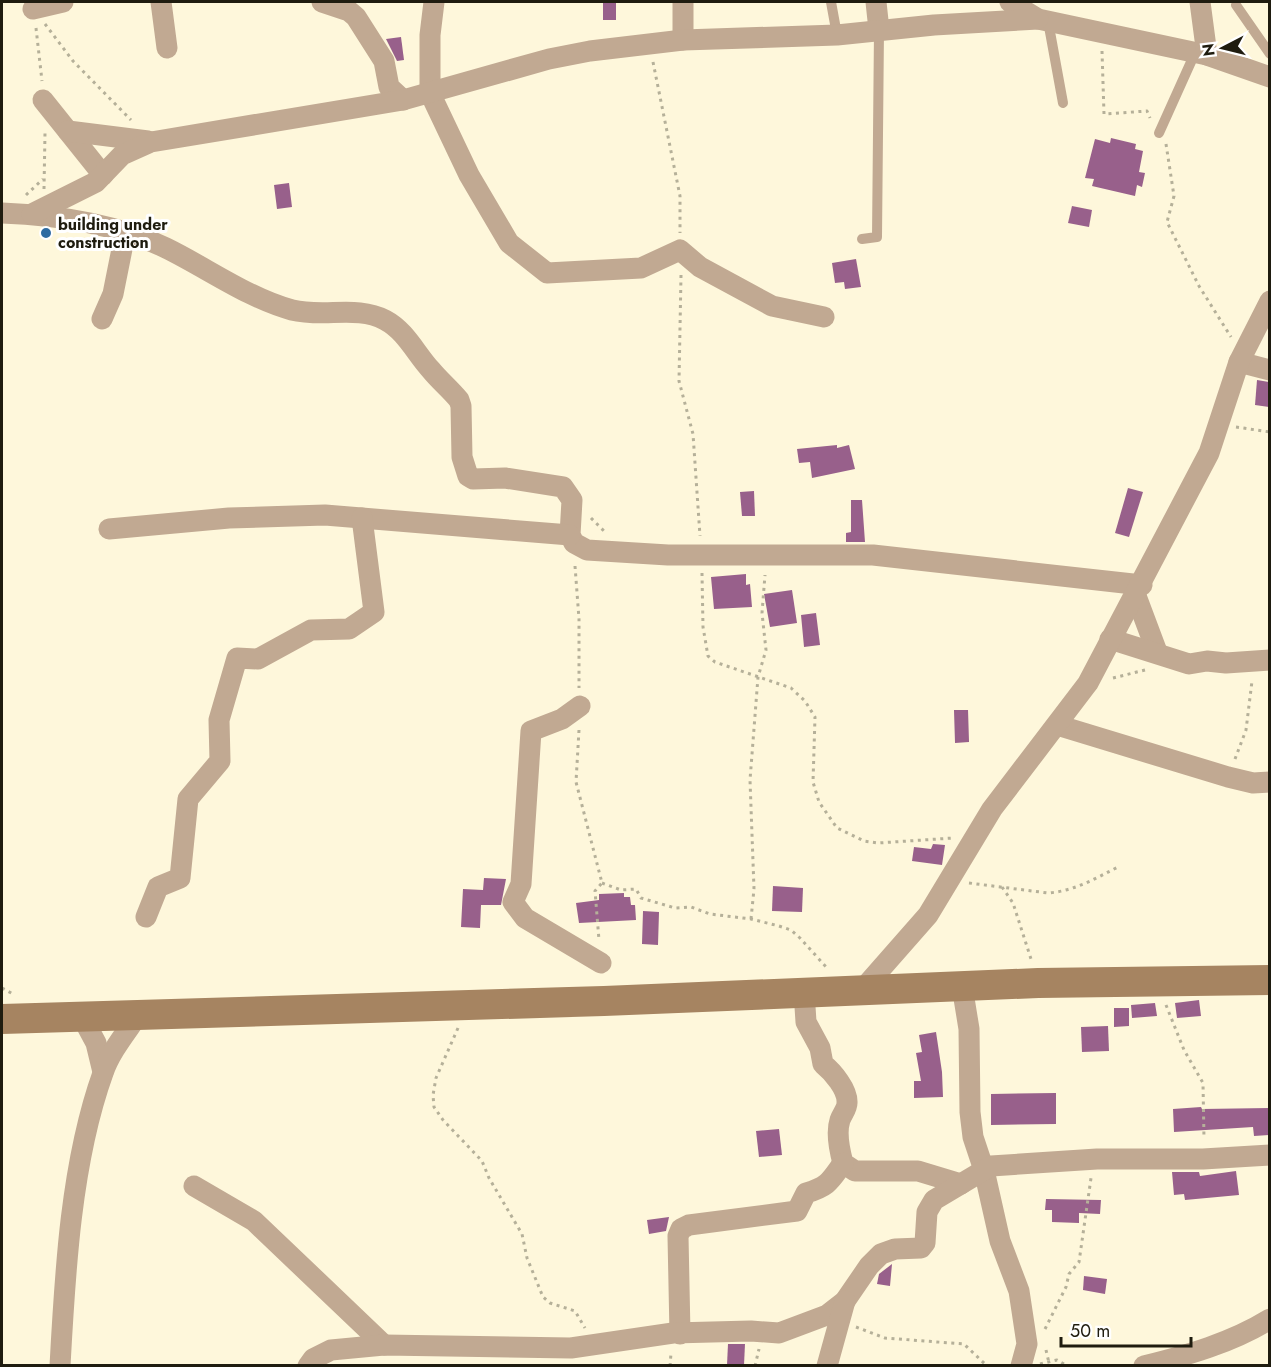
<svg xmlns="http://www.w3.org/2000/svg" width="1271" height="1367" font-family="Jost,sans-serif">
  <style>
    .building { fill: #98608b }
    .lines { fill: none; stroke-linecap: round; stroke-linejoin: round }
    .path { stroke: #b5b099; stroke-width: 3; stroke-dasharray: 3 4.5; stroke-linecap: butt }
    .service { stroke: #c1a992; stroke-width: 10 }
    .minor { stroke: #c1a992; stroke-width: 21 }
    .secondary { stroke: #a68461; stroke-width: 30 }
    .poi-dot { fill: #2e6ba2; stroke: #fff; stroke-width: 2 }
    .labels { text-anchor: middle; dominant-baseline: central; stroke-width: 6; stroke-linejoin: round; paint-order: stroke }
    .poi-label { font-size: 16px; font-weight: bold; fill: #1f1c0f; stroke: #fff; text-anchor: start }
  </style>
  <rect width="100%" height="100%" fill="#fef7db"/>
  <g class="building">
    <rect x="603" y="2" width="13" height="18"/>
    <polygon points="401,37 404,60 397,61 386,39"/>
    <polygon points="1111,138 1136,144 1135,149 1143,151 1139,172 1145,173 1142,187 1137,185 1135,196 1092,186 1094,179 1085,178 1095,139 1110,143"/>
    <polygon points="289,183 292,207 277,209 274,185"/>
    <polygon points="1072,206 1092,210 1089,227 1068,223"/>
    <polygon points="856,259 861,287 845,289 844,282 835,283 832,263"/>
    <polygon points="1257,380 1269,382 1269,407 1255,405"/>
    <polygon points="837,445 837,448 849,445 855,469 812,478 810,462 799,463 797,449"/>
    <polygon points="1128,488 1143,492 1129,537 1115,533"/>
    <polygon points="754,491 755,516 742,516 740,492"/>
    <polygon points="851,500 862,500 865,542 846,542 846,533 851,532"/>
    <polygon points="746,574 746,585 750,584 752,607 714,609 711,577"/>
    <polygon points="792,590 797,623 770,627 764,594"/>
    <polygon points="816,613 820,645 804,647 801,615"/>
    <polygon points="954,710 968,710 969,742 955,743"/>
    <polygon points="933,844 945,845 942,865 912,861 914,847 931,849"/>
    <polygon points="484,878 506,879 501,905 481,905 480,928 461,927 463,889 483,890"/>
    <polygon points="773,886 803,888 802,912 772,911"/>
    <polygon points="624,893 624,897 630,897 631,905 635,905 636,920 579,923 576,903 599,900 599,894"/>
    <polygon points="643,911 659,912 658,945 642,944"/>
    <polygon points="1199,1000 1201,1016 1177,1018 1175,1003"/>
    <polygon points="1155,1003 1157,1016 1132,1018 1131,1005"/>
    <polygon points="1114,1008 1129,1008 1129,1026 1114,1027"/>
    <polygon points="1108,1026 1109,1051 1082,1052 1081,1027"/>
    <polygon points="936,1032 942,1072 943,1097 914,1098 914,1081 921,1081 916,1053 922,1052 919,1035"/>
    <polygon points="1056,1093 1056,1124 991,1125 991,1094"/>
    <polygon points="1201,1107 1202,1109 1269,1108 1269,1135 1254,1136 1253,1127 1174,1132 1173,1109"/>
    <polygon points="779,1129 782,1155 759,1157 756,1131"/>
    <polygon points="1236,1171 1239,1195 1185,1200 1184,1194 1174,1195 1172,1172 1199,1172 1200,1176"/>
    <polygon points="1046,1199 1101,1200 1100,1214 1079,1213 1079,1223 1052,1222 1052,1210 1045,1210"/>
    <polygon points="669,1217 666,1231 649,1234 647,1220"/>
    <polygon points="892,1264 890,1286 877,1284 879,1274"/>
    <polygon points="1084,1276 1107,1279 1105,1294 1083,1290"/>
    <polygon points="728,1344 745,1344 744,1365 727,1365"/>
  </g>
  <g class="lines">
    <g class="path">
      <polyline points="45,24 73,61 131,120"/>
      <polyline points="36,28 42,81"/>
      <polyline points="1102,51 1104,114 1147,111 1150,118"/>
      <polyline points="653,62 680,196 680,233"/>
      <polyline points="1166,144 1174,196 1167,222 1199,286 1231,337"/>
      <polyline points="44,189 45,133"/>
      <polyline points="26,195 43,179"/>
      <polyline points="681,275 679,381 693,434 700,536"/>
      <polyline points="1236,427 1270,432"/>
      <polyline points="591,518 605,532"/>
      <polyline points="575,566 579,619 579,688"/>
      <polyline points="702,573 703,627 708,656 715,662 791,688 805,701 815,717 813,782 819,802 837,828 864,841 878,843 953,838"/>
      <polyline points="1113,678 1145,670"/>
      <polyline points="579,730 576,782 602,883 595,891 599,940"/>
      <polyline points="1235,759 1246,730 1252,681"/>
      <polyline points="602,883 621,890 636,889 641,898 675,908 691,907 710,914 751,919 779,926 791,930 800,938 827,968"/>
      <path d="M969,883l79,10c27,-2 48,-15 72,-27"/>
      <polyline points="1002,887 1013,903 1031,959"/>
      <polyline points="751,919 754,889 750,780 758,677 766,650 762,613 765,575"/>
      <polyline points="2,988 13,994"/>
      <polyline points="1166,1005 1184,1050 1203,1083 1204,1139"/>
      <polyline points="458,1028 436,1078 433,1095 434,1107 443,1120 482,1161 489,1178 522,1234 527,1258 543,1297 550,1303 575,1311 585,1328"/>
      <polyline points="856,1327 885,1338 964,1344 987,1366"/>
      <polyline points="1045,1329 1066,1287 1069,1274 1079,1262 1091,1178"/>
      <polyline points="1046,1350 1049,1363"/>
      <polyline points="1040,1364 1057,1360 1067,1366"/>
      <polyline points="670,1366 671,1353"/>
      <polyline points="755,1366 759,1349"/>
    </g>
    <g class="service">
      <polyline points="831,2 837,35"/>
      <polyline points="1236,5 1270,54"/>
      <polyline points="1048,21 1063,103"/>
      <polyline points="1159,133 1195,53"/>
      <polyline points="862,239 877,237 879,30"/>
    </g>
    <g class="minor">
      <polyline points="161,2 167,48"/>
      <polyline points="322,2 349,11 356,17 384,61 389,87 403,100"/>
      <polyline points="434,2 430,35 430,93 469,175 509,243 547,273 641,268 680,250 700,267 772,306 824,317"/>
      <polyline points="876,2 879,30"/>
      <polyline points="1010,2 1038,19 1207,55 1270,77"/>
      <polyline points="1200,2 1207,55"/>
      <polyline points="33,9 63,2"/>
      <polyline points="683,40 683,2"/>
      <polyline points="43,100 103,175"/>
      <polyline points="68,131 148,141"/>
      <path d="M2,213c53,2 115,11 164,35 41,20 82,50 126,62 32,8 65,-5 93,10 21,11 31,34 46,50 9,11 19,19 28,30l2,6 1,51 6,19 5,3 32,-1 58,9 9,13 -2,35 4,8 13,7 81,5h205l269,30"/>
      <polyline points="32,214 96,182 122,155 151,142 403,100 549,59 590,51 683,40 837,35 934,25 1038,19"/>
      <polyline points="102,319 113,294 125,234"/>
      <polyline points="1239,362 1270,370"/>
      <polyline points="109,529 229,518 325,515 570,535"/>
      <polyline points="1136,596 1157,652"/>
      <polyline points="1110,639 1189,664 1207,661 1226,663 1270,660"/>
      <polyline points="580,706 562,719 531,731 521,884 513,902 525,918 601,963"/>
      <polyline points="1057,725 1228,777 1253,783 1270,782"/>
      <polyline points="146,917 158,887 180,878 188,799 220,761 219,720 237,658 258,659 311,630 349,629 374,612 362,518"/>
      <polyline points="962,986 969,1029 970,1112 973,1137 984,1170 1000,1241 1019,1291 1027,1344 1021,1366"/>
      <polyline points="863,989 928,915 992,809 1088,683 1209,453 1239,362 1270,301"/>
      <path d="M804,991l2,31 14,26 3,16c10,8 25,26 24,39 0,6 -5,11 -7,17 -4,12 0,32 3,43l12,8h63l43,13"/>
      <polyline points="81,1015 96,1043 103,1072"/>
      <polyline points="194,1186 254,1221 384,1345"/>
      <path d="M680,1334l-2,-98 3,-7 8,-4 108,-14 9,-18c23,-7 24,-12 37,-30"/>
      <path d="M60,1366c5,-94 11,-204 43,-293 7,-21 23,-40 35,-58"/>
      <polyline points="308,1366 313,1359 331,1350 384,1345 571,1348 673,1333 751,1331 779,1333 827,1315 845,1301 869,1266 881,1254 895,1249 921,1248 925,1243 927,1212 934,1200 991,1166 1097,1159 1203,1159 1270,1155"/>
      <polyline points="827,1366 845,1301"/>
      <path d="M1144,1366c44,-11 87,-23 126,-47"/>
    </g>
    <polyline class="secondary" points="2,1019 604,1001 1038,983 1270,980"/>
  </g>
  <circle class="poi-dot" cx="46" cy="233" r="6"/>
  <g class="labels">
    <g class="poi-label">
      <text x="58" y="224">building under<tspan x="58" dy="18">construction</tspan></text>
    </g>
  </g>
  <rect width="1271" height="1367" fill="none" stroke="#1f1c0f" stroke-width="6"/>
  <g transform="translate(1223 48) rotate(263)" stroke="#ffffff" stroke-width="4.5" paint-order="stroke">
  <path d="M0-4.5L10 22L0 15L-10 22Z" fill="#1f1c0f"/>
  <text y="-9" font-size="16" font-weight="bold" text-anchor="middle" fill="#1f1c0f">N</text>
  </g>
  <path d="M1061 1337v9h130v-9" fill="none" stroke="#1f1c0f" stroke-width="3"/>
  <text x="1070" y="1337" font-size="18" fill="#1f1c0f" stroke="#ffffff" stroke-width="4.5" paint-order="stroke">50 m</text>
</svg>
